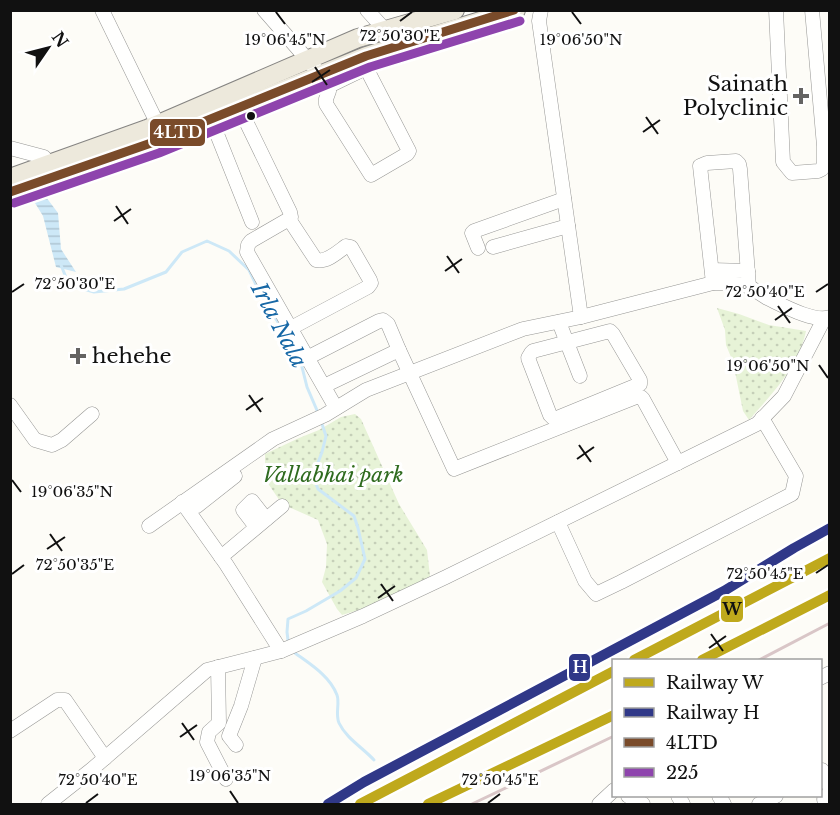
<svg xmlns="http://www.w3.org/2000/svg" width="840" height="815" font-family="'Libre Baskerville',serif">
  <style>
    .grass { fill: url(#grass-dots) }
    .water { fill: url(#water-rules) }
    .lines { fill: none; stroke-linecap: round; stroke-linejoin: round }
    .stream { stroke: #cde8f7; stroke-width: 3 }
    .minor-casing { stroke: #979795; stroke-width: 15 }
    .major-casing { stroke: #858482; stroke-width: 20 }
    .minor { stroke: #fffffe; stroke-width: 14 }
    .major { stroke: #ede9dc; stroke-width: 18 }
    .rail { stroke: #d9c6c7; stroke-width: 3 }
    .bus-1-casing { stroke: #fff; stroke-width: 14 }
    .bus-2-casing { stroke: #fff; stroke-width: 14 }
    .bus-1 { stroke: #7a4b2a; stroke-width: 9 }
    .bus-2 { stroke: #8e44ad; stroke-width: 9 }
    .rail-1-casing { stroke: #fff; stroke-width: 15 }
    .rail-2-casing { stroke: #fff; stroke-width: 15 }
    .rail-1 { stroke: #bfa91c; stroke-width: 10 }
    .rail-2 { stroke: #303888; stroke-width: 10 }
    .ticks { fill: none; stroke: #111; stroke-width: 2 }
    .poi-dot { fill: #646362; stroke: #fff; stroke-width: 2 }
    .bus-dot { fill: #111; stroke: #fff; stroke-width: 2 }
    .labels { text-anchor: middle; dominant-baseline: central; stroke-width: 6; stroke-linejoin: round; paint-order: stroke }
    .poi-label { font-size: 21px; fill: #111; stroke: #fff; text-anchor: end }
    .park-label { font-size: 21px; font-style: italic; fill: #2f6b1f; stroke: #fff }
    .water-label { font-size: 22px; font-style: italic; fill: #1768a6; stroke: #fff }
    .ticks-label { font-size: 15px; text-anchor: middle; fill: #111; stroke: #fff; stroke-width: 6; stroke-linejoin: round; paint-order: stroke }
    .line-badge { stroke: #fff; stroke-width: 2 }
    .badge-label { font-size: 16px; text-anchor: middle; font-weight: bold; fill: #fff }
    .pale-badge-label { font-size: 16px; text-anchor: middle; font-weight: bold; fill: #111 }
  </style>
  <defs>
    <pattern id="grass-dots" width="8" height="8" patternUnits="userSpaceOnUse" patternTransform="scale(1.5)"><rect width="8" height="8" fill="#e7f3d7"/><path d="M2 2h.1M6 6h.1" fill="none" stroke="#c5cfb8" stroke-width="1.8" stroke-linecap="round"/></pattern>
    <pattern id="water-rules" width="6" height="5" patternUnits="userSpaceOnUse" patternTransform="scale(1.5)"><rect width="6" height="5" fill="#cde8f7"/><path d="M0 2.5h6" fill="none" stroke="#afc6d3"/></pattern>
  </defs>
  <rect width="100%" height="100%" fill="#fdfcf7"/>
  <g class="grass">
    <path d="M717,308l22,6 30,11 37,6c-7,35 -34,63 -57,89l-6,-9 -10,-49 -7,-17 -1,-15z"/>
    <polygon points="355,414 361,419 399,504 427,550 430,576 410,589 376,605 342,615 337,609 322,582 326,567 327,544 318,520 282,504 265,479 265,454 299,438 319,430 341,417"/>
  </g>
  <polygon class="water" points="10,179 37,189 46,197 58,213 61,249 76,272 56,267 43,216 35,203 11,202"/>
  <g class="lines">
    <g class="stream">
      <polyline points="61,265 69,285 94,292 124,289 166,272 182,252 207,241 229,251 249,270 261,295 291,343"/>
      <polyline points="300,359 307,387 319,415"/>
      <polyline points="288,640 287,632 288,619 306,611 340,591 356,578 365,559 358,528 354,516 318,489 313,476 322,452 326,436 321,421"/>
      <path d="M295,653c15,11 35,23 42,42 3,8 -2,19 2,28 7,15 24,25 35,37"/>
    </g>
    <g class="minor-casing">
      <g id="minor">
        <polyline points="102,10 161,131"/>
        <polyline points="264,10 320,74 329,91 326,99 326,104 371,175 407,154 409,151 361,58"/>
        <polyline points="367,10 385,30"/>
        <polyline points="541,10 539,21 581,317"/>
        <polyline points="776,10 783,162 792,173 818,171 822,169 824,163 824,146 812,10"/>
        <polyline points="327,87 366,68"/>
        <polyline points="239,107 290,212 291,217 289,219"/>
        <polyline points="211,119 252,222"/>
        <polyline points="10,148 44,157 48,164"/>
        <polyline points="493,247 568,226"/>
        <polyline points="478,248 472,233 474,231 564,199"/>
        <polyline points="712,270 748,271"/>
        <polyline points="713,283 700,166 707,163 736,161 739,164 740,169 749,287"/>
        <polyline points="559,322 580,376"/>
        <path d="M291,328l77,-41 3,-4 -1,-3 -19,-33 -5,-1c-8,6 -20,17 -30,14l-27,-41 -38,22 -3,4 -1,7 89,156"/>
        <polygon points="610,331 613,334 640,380 640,384 557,418 553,418 550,415 528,358 531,353 533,351"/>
        <polyline points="399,350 454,469 636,397 641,397 643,399 678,463"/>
        <polyline points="307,358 379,321 383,320 388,324 399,350 324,386"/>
        <polyline points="10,405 35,440 52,445 62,440 92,414"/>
        <polyline points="182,502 226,564 281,651"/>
        <polyline points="197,506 235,476"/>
        <polyline points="558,522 585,581 596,594 621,582 792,494 796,476 762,418"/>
        <path d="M149,526l124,-87 52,-24 41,-25 157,-61 58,-12 132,-34c11,0 23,0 34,3 7,3 14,8 20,12 15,7 47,25 63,19"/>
        <polyline points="256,527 243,510 252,501 266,519"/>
        <polyline points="221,557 282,506"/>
        <polyline points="218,667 219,723 209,732 207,742 226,779"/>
        <polyline points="820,678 830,673"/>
        <polyline points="10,731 57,700 65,700 105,758"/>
        <polyline points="236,745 229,736 241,706 255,658"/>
        <polyline points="822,770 824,778 830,787"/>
        <polyline points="628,796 643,804"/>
        <polyline points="678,796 683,804"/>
        <polyline points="719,796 724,804"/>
        <polyline points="48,804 91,770 207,670 281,651 363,616 446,577 757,424 784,396 824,319"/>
        <polyline points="599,804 614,790"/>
        <polyline points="759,804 776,796"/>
        <polyline points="825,804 824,799 830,792"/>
      </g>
    </g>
    <g class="major-casing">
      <g id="major">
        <polyline points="10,178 147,129 358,38 455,10"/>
        <polyline points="10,192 36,184 154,142 366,56 516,10"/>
      </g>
    </g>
    <use href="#minor" class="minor"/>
    <use href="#major" class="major"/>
    <g class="rail">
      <polyline points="759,660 830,623"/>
      <polyline points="322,804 339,795"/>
      <polyline points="472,804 614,736"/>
    </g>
    <g class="bus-1-casing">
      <polyline id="bus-1" points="10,192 154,142 366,56 514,10"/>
    </g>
    <g class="bus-2-casing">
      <polyline id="bus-2" points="14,203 159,153 370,67 520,21"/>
    </g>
    <use href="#bus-1" class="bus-1"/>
    <use href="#bus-2" class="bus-2"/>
    <g class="rail-1-casing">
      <g id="rail-1">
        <polyline points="634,660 830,558"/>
        <polyline points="702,660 830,595"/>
        <polyline points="360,804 614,671"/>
        <polyline points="428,804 614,715"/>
      </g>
    </g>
    <g class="rail-2-casing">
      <polyline id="rail-2" points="328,804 364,782 724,591 794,548 830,528"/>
    </g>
    <use href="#rail-1" class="rail-1"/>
    <use href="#rail-2" class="rail-2"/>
  </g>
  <path class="ticks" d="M276,12l9,12M572,12l9,12M400,21l12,-9M315,67l12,18M312,82l18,-12M646,117l12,17M643,132l17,-12M116,206l12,18M114,221l17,-12M447,256l12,17M445,271l17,-12M12,292l12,-8M816,292l12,-8M778,306l12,17M775,320l17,-12M819,365l9,13M249,395l12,17M246,410l17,-12M579,445l12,17M577,459l17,-12M12,480l9,12M50,534l12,17M47,549l18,-12M816,573l12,-8M12,574l12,-9M381,584l12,17M378,598l17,-12M711,634l12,17M709,648l17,-12M182,723l12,17M180,737l17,-12M230,791l8,12M86,803l12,-9M488,803l12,-9"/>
  <g class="poi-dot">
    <path d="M798 87h6v6h6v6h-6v6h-6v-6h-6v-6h6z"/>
    <path d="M75 347h6v6h6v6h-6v6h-6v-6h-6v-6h6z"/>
  </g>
  <circle class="bus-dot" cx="251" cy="116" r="5"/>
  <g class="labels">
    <g class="poi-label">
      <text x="788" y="84">Sainath<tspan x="788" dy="24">Polyclinic</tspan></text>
      <text x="92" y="356" text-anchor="start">hehehe</text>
    </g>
    <g class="park-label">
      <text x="333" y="475">Vallabhai park</text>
    </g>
    <g class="water-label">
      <text transform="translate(279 325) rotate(62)">Irla Nala</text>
    </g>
  </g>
  <g class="ticks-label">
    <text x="400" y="41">72°50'30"E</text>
    <text x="285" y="45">19°06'45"N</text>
    <text x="581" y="45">19°06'50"N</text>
    <text x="75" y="289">72°50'30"E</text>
    <text x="765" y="297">72°50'40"E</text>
    <text x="768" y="371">19°06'50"N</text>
    <text x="72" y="497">19°06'35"N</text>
    <text x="75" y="570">72°50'35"E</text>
    <text x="765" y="579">72°50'45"E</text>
    <text x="230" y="781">19°06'35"N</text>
    <text x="98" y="785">72°50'40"E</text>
    <text x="500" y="785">72°50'45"E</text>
  </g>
  <g class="line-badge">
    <rect x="149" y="118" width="57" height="29" rx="6" fill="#7a4b2a"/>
    <rect x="720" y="595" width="24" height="28" rx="6" fill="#bfa91c"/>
    <rect x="568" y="653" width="23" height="29" rx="6" fill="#303888"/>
  </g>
  <g class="badge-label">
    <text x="178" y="138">4LTD</text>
    <text x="580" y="673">H</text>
  </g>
  <g class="pale-badge-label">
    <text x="732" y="615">W</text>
  </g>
  <rect width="840" height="815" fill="none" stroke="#111111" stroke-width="24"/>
  <rect x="612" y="659" width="210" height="138" fill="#ffffff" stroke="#a0a0a0" stroke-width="1.5"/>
  <rect x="624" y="678" width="30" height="9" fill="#bfa91c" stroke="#a0a0a0" stroke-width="1.5"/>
  <text x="666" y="689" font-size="18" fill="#111111">Railway W</text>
  <rect x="624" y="708" width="30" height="9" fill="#303888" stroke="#a0a0a0" stroke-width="1.5"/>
  <text x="666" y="719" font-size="18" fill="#111111">Railway H</text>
  <rect x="624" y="738" width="30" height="9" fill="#7a4b2a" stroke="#a0a0a0" stroke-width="1.5"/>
  <text x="666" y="749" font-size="18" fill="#111111">4LTD</text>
  <rect x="624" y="768" width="30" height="9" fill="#8e44ad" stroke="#a0a0a0" stroke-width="1.5"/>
  <text x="666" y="779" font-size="18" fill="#111111">225</text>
  <g transform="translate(48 48) rotate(55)" stroke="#ffffff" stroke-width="4.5" paint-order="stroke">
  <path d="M0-4.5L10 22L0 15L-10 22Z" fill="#111111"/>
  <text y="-9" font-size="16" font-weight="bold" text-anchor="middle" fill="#111111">N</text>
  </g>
</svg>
